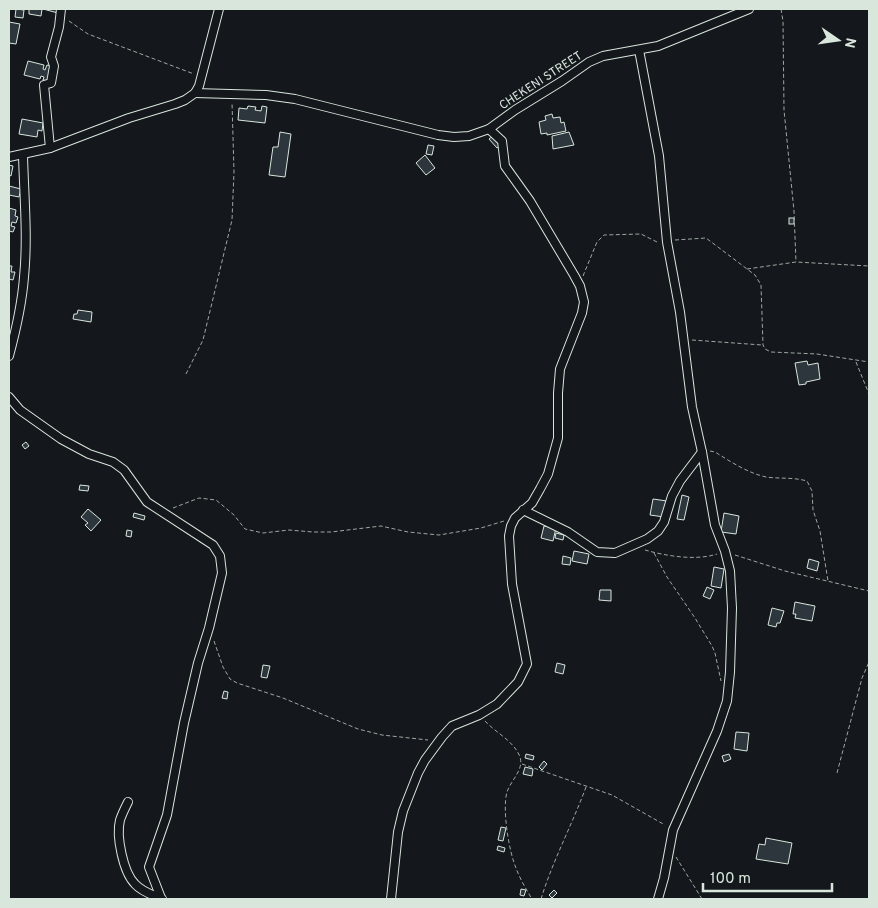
<svg xmlns="http://www.w3.org/2000/svg" width="878" height="908" font-family="Overpass,sans-serif">
  <style>
    .building { fill: #2c363c; stroke: #d8e6dc }
    .lines { fill: none; stroke-linecap: round; stroke-linejoin: round }
    .minor-casing { stroke: #d8e6dc; stroke-width: 10 }
    .path { stroke: #9da8a2; stroke-width: 1; stroke-dasharray: 4 2.5; stroke-linecap: butt }
    .minor { stroke: #14181c; stroke-width: 8 }
    .labels { text-anchor: middle; dominant-baseline: central; stroke-width: 4; stroke-linejoin: round; paint-order: stroke }
    .street-label { font-size: 12px; fill: #d8e6dc; stroke: #14181c }
  </style>
  <rect width="100%" height="100%" fill="#14181c"/>
  <g class="building">
    <polygon points="16,9 24,10 23,18 15,17"/>
    <polygon points="29,9 42,9 41,16 29,14"/>
    <polygon points="43,9 59,9 58,13"/>
    <polygon points="9,22 20,24 16,44 9,43"/>
    <polygon points="28,61 44,65 43,69 45,70 47,65 51,66 48,81 43,80 44,77 41,76 40,79 24,75"/>
    <polygon points="248,106 256,107 255,110 261,111 262,106 267,107 265,123 238,120 239,108 247,109"/>
    <polygon points="552,114 553,118 560,117 561,123 564,122 566,131 547,135 547,133 541,134 539,122 546,120 545,116"/>
    <polygon points="22,119 43,123 42,131 38,130 37,137 19,134"/>
    <polygon points="280,132 291,134 285,177 269,175 273,147 278,147"/>
    <polygon points="569,132 574,145 553,149 552,136"/>
    <polygon points="493,136 500,146 497,148 489,139"/>
    <polygon points="428,145 434,146 432,155 426,154"/>
    <polygon points="425,155 435,168 426,175 416,163"/>
    <polygon points="9,165 13,166 11,176 9,175"/>
    <polygon points="9,186 21,189 19,197 9,195"/>
    <polygon points="9,208 16,210 15,216 18,217 16,223 12,222 11,226 15,227 13,232 9,231"/>
    <rect x="789" y="218" width="5" height="6"/>
    <polygon points="9,266 12,266 11,272 15,272 13,280 9,279"/>
    <polygon points="78,310 92,312 91,322 73,319 74,314 77,314"/>
    <polygon points="807,361 808,365 818,363 820,379 806,382 806,384 799,385 795,363"/>
    <polygon points="26,442 29,446 25,449 22,445"/>
    <polygon points="80,485 89,486 88,491 79,490"/>
    <polygon points="682,495 689,497 684,520 677,519"/>
    <polygon points="653,499 667,501 664,517 650,515"/>
    <polygon points="88,509 101,520 91,531 85,525 88,523 81,517"/>
    <polygon points="134,513 145,516 144,520 133,517"/>
    <polygon points="724,513 739,516 736,534 721,532"/>
    <polygon points="544,526 556,528 553,541 541,538"/>
    <polygon points="127,530 132,531 131,537 126,536"/>
    <polygon points="556,533 564,535 563,540 555,538"/>
    <polygon points="574,551 589,554 587,564 572,561"/>
    <polygon points="563,556 571,558 570,565 562,564"/>
    <polygon points="809,559 819,562 817,571 807,568"/>
    <polygon points="714,567 724,569 721,588 711,586"/>
    <polygon points="707,587 714,590 710,599 703,596"/>
    <polygon points="600,590 611,590 611,601 599,600"/>
    <polygon points="795,602 815,606 812,621 795,618 796,614 793,614"/>
    <polygon points="772,608 784,611 780,623 777,623 776,627 768,625"/>
    <polygon points="557,663 565,665 563,674 555,672"/>
    <polygon points="263,665 270,666 267,678 261,677"/>
    <polygon points="224,691 228,692 227,699 222,698"/>
    <polygon points="736,732 749,733 747,751 734,749"/>
    <polygon points="526,754 534,756 533,760 525,758"/>
    <polygon points="729,754 731,759 724,762 722,756"/>
    <polygon points="544,761 547,764 542,770 539,767"/>
    <polygon points="525,767 533,769 532,776 523,774"/>
    <polygon points="501,827 506,828 503,841 498,840"/>
    <polygon points="766,838 792,843 788,864 756,859 759,844 765,845"/>
    <polygon points="498,846 505,848 504,852 497,850"/>
    <polygon points="521,889 526,890 524,896 520,895"/>
    <polygon points="554,890 557,893 552,898 549,895"/>
  </g>
  <g class="lines">
    <g class="minor-casing">
      <g id="minor">
        <polyline points="639,50 659,156 667,242 680,312 692,407 702,452 715,525 725,551 730,571 732,608 730,672 727,701 717,731 673,830 664,878 658,899"/>
        <polyline points="195,93 266,95 295,99 438,135 454,137 469,136 489,129 515,110 562,81 589,62 603,56 658,46 749,9"/>
        <polyline points="50,148 44,85 51,83 54,66 51,57 59,27 61,9"/>
        <polyline points="9,157 50,148 129,118 175,104 185,100 195,93 199,86 219,9"/>
        <path d="M9,356c7,-26 13,-52 15,-79 4,-40 0,-82 -1,-122"/>
        <polyline points="9,397 20,410 61,439 89,454 113,462 124,470 147,502 213,545 220,556 222,573 209,628 198,663 184,723 167,815 149,867 161,898"/>
        <polyline points="523,510 568,532 597,552 615,553 647,539 658,531 664,522 672,496 680,481 702,452"/>
        <path d="M128,802c-3,6 -6,12 -8,18 -4,16 3,52 15,64 7,8 18,11 27,15"/>
        <polyline points="391,899 398,832 403,811 418,773 425,760 442,737 452,726 479,715 497,704 518,682 527,664 512,584 509,536 511,526 515,518 532,503 540,489 548,474 558,438 558,393 560,369 582,313 584,302 580,286 574,275 530,201 505,166 502,141 489,129"/>
      </g>
    </g>
    <g class="path">
      <polyline points="781,9 783,21 784,110 794,211 796,262"/>
      <polyline points="69,21 88,34 194,74"/>
      <polyline points="675,240 706,238 755,275 761,285 763,345 765,349 771,352 817,354 869,362"/>
      <polyline points="747,269 796,262 869,266"/>
      <polyline points="583,276 597,242 604,235 641,234 659,243"/>
      <polyline points="692,340 762,345"/>
      <polyline points="856,362 869,394"/>
      <polyline points="186,374 203,340 232,220 234,172 232,102"/>
      <path d="M710,451l5,1c16,10 33,21 51,25 14,2 27,0 41,4l5,10 1,19 7,21 8,50"/>
      <polyline points="173,508 199,498 216,500 234,515 245,529 263,533 289,530 313,532 331,532 381,526 408,532 439,535 481,528 504,521"/>
      <path d="M645,550c21,6 51,11 72,4"/>
      <polyline points="654,553 667,577 695,618 712,646 715,653 721,681"/>
      <polyline points="735,555 785,571 869,591"/>
      <polyline points="214,641 223,667 230,679 237,683 283,698 358,729 382,735 428,740"/>
      <path d="M485,721c11,12 29,20 35,36 4,13 -9,23 -13,35 -5,17 2,60 9,76 4,11 10,21 16,31"/>
      <polyline points="522,764 612,795 665,825"/>
      <polyline points="837,773 862,678 869,662"/>
      <polyline points="676,857 702,899"/>
      <path d="M541,899c12,-39 31,-74 45,-112"/>
    </g>
    <use href="#minor" class="minor"/>
  </g>
  <g class="labels">
    <g class="street-label">
      <text transform="translate(541 81) rotate(-33)">CHEKENI STREET</text>
    </g>
  </g>
  <rect width="878" height="908" fill="none" stroke="#d8e6dc" stroke-width="20"/>
  <g transform="translate(838 40) rotate(103)" stroke="#14181c" stroke-width="4" paint-order="stroke">
  <path d="M0-4L9 19L0 12L-9 19Z" fill="#d8e6dc"/>
  <text y="-8" font-size="14" font-weight="bold" text-anchor="middle" fill="#d8e6dc">N</text>
  </g>
  <path d="M703 883v8h129v-8" fill="none" stroke="#d8e6dc" stroke-width="2.5"/>
  <text x="710" y="883" font-size="15" fill="#d8e6dc" stroke="#14181c" stroke-width="4" paint-order="stroke">100 m</text>
</svg>
